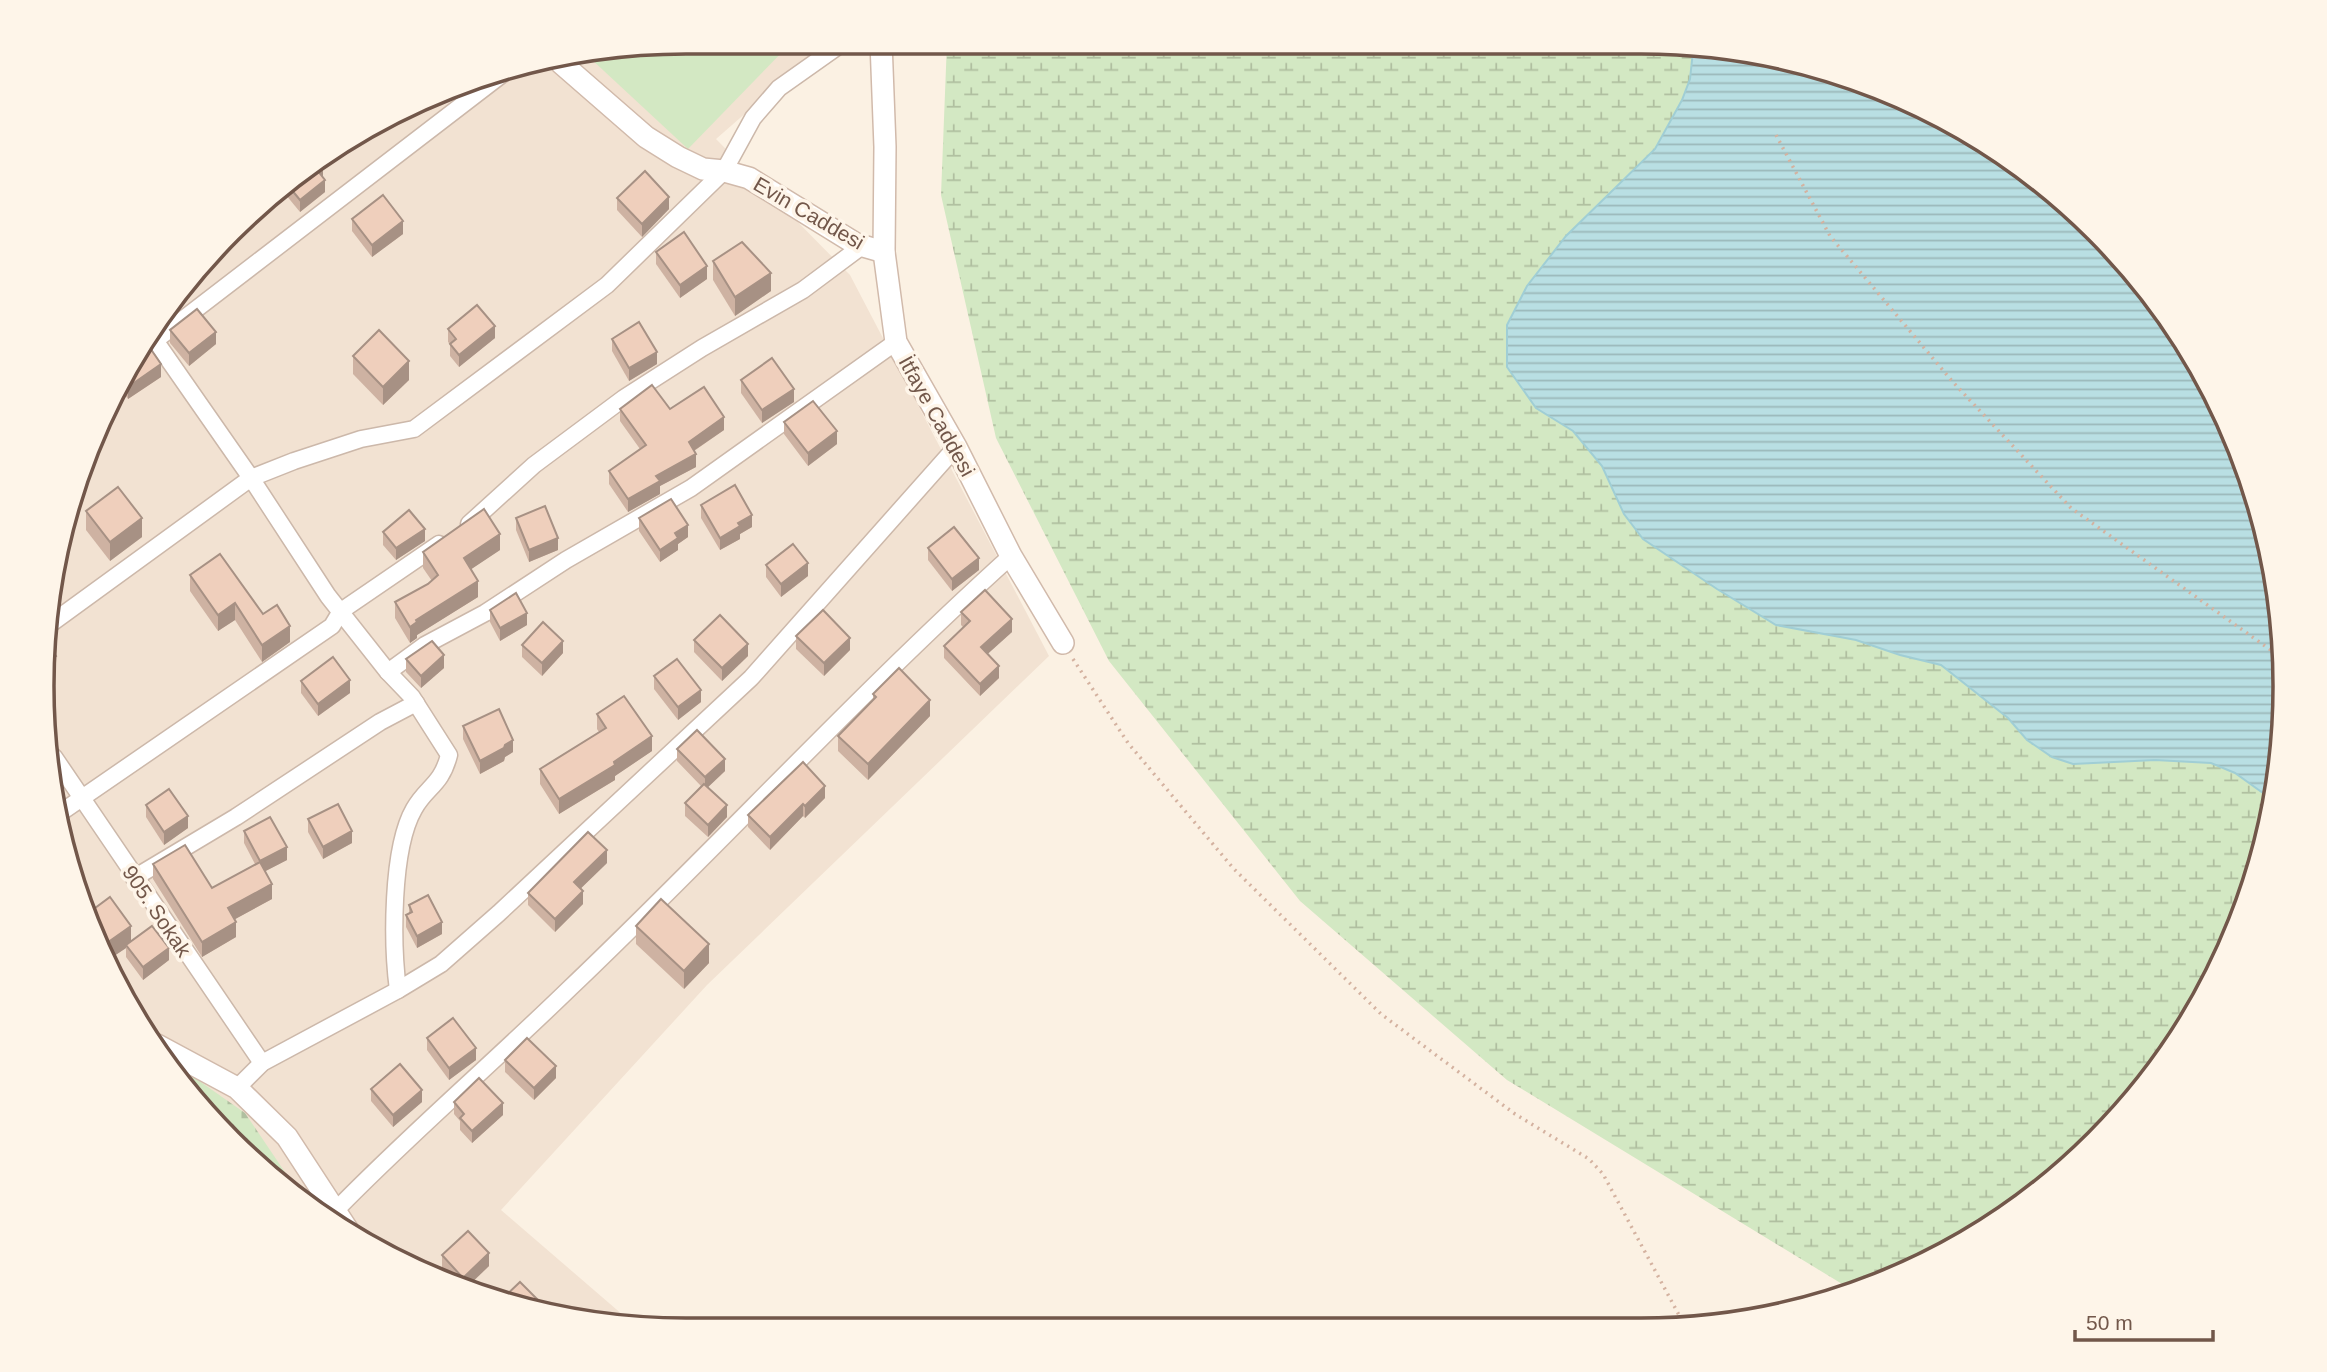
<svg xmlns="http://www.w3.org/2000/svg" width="2327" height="1372" font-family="Arial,sans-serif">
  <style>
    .residential { fill: #f2e2d2 }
    .wetland { fill: url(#wetland-marsh) }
    .cemetery { fill: url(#cemetery-stones) }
    .garden { fill: #d3e8c3 }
    .water { fill: url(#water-rules); stroke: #a0ced5; stroke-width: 2 }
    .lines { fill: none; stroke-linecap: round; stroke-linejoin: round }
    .street-casing { stroke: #ccb8aa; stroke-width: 19 }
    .secondary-casing { stroke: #d1baab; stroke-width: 24 }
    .path { stroke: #d4b2a0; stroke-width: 3.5; stroke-dasharray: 2 5; stroke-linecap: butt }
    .street { stroke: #fff; stroke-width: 16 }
    .secondary { stroke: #fff; stroke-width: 21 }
    .wall { fill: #ceb2a2 }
    .shaded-wall { fill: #a79184 }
    .building { fill: #efcfbc; stroke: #a79184; stroke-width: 2 }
    .labels { text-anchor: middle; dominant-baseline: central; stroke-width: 7; stroke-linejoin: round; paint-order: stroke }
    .street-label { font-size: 21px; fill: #72574a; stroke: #fef5e9 }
    .rim { fill: none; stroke: #72574a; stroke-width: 3.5 }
  </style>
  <defs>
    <pattern id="wetland-marsh" width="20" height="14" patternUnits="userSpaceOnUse" patternTransform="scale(1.75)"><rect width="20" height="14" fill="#d3e8c3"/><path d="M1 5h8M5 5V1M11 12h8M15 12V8" fill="none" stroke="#b0bfa0"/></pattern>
    <pattern id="cemetery-stones" width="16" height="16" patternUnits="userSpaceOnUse" patternTransform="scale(1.75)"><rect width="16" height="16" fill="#d3e8c3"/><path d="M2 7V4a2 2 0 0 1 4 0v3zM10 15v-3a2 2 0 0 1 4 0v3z" fill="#b0bfa0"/></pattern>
    <pattern id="water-rules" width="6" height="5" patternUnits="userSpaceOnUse" patternTransform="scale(1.75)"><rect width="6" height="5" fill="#b9dfe3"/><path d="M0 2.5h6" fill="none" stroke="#9bb8ba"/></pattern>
  </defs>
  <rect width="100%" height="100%" fill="#fbf1e3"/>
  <polygon class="residential" points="686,42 827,42 716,139 850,275 1049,656 707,985 501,1210 638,1328 479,1296 328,1221 175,1078 76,893 42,686 76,479 175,294 294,175 479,76"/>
  <polygon class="wetland" points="947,42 1691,45 1693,51 1690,79 1682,100 1655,150 1566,236 1536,408 1573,431 1602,466 1624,514 1643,539 1717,589 1776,625 1856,640 1900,655 1941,665 2008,718 2027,740 2073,764 2155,760 2211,763 2235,773 2274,801 2273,812 2236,933 2176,1044 2066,1170 1963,1244 1852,1290 1507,1080 1300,901 1109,661 996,438 941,195"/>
  <polygon class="cemetery" points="185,1071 245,1113 301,1196 172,1073"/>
  <polygon class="garden" points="686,42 792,42 688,149 590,58"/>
  <polygon class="water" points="1691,45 1848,76 1999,151 2097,231 2177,329 2236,440 2273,561 2285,686 2274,801 2235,773 2211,763 2155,760 2073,764 2052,757 2027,740 2008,718 1941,665 1900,655 1856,640 1776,625 1717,589 1643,539 1624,514 1602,466 1573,431 1536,408 1507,367 1507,325 1527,286 1566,236 1655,149 1682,100 1690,79 1693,51"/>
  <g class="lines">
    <g class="street-casing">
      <g id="street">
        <path d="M152,336l99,142 77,118 60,76 24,25 37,58c-8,31 -22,31 -35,54 -23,40 -22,136 -16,181"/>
        <polyline points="156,340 505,72"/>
        <polyline points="469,524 534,465 624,398 702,348 803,290 862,246"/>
        <polyline points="53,622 251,478 294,461 361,439 414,429 607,285 724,171 753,118 779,88 844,42"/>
        <polyline points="388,672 425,645 485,613 566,560 691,488 896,342"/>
        <polyline points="54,757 262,1063"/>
        <polyline points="63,811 332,626 341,611 439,544"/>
        <polyline points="134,878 236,817 380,722 416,703"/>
        <polyline points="237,1088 262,1063 398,990 441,964 499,913 751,678 956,447"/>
        <path d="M336,1210c75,-77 157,-147 234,-222 149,-142 288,-294 441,-432"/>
      </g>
    </g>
    <g class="secondary-casing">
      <g id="secondary">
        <polyline points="881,42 885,147 884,252 896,342 956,447 1011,556 1063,643"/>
        <polyline points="561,63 646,137 678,157 703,169 724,171 749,178 856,244 884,252"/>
        <polyline points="157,1045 237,1088 287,1137 349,1232"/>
      </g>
    </g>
    <g class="path">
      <polyline points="1776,135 1830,236 1952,381 2071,508 2282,658"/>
      <polyline points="1073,659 1128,743 1233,868 1381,1014 1515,1114 1589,1159 1603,1174 1686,1328"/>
    </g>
    <use href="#street" class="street"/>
    <use href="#secondary" class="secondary"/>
  </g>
  <g class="wall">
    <polygon points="294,175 323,178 325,192 300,212 281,189"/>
    <polygon points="617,198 669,209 642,237 617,210"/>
    <polygon points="352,219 403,234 372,257 352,231"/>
    <polygon points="656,252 707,279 680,298 656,264"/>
    <polygon points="713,261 771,291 735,316 713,280"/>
    <polygon points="448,329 495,338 459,367 450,356 450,344 448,342"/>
    <polygon points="170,330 216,344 189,366 170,343"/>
    <polygon points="612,339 657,364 629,381 612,351"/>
    <polygon points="148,345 161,377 128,399 123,392"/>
    <polygon points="353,356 409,380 383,405 353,374"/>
    <polygon points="741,380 794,402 762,423 741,393"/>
    <polygon points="620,409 724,430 694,451 696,467 660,486 660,494 628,512 609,484 609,471 640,449 620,421"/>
    <polygon points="784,422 837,444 808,466 784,434"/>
    <polygon points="701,505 752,527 740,534 740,539 720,550 701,518"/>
    <polygon points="86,511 142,537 110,561 86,530"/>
    <polygon points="516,518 558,550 529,562 516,530"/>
    <polygon points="639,518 688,537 678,544 678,550 660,562 639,531"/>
    <polygon points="383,532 425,541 396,560 383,545"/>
    <polygon points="928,548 979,570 952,591 928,560"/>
    <polygon points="500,550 471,569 478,597 417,635 417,638 410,643 395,618 395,602 428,584 432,581 423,568 423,552"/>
    <polygon points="766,565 808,576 781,597 766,577"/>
    <polygon points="190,575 263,614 290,642 262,662 235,620 218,631 190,591"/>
    <polygon points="490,610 527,625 500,641 490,622"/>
    <polygon points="961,612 1012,632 987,654 999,678 980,696 944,658 944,646 963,627 961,625"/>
    <polygon points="796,636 850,650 824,676 796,649"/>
    <polygon points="694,640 748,656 722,681 694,652"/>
    <polygon points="522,645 563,653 542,676 522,657"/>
    <polygon points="406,659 444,668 421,688 406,672"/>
    <polygon points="654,676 701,702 678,720 654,689"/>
    <polygon points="301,681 350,693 318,716 301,693"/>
    <polygon points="873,694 930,716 868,780 838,751 838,736 873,700"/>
    <polygon points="597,714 652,751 615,776 615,780 559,814 540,784 540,769 599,732 597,729"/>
    <polygon points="463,726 513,752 505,757 504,761 480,774 463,739"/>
    <polygon points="677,749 725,771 708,787 727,817 708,837 685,816 685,803 701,786 677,761"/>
    <polygon points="825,798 805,818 803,816 770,850 748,827 748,815"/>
    <polygon points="146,805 188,828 164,845 146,817"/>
    <polygon points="308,819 352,843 323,859 308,832"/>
    <polygon points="244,831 287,860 265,871 272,899 235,919 236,937 202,957 153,879 153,864 212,888 255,864 244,843"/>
    <polygon points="607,863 580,889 583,904 555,932 528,905 528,893"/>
    <polygon points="409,905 442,934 417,948 406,927 406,915 409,913"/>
    <polygon points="636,926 709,963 684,989 636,944"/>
    <polygon points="131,941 169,960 143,980 126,957 126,948 111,958"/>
    <polygon points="427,1038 476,1060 449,1080 427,1050"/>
    <polygon points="505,1060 556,1078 534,1100 505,1072"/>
    <polygon points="371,1089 422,1102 393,1127 371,1101"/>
    <polygon points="454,1102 503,1115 472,1143 460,1130 460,1121 454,1114"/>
    <polygon points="442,1255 489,1266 465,1289 459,1286 442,1268"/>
  </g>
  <g class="shaded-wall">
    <polygon points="323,166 323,179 318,171"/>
    <polygon points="325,180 325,192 300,212 300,200"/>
    <polygon points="669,197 669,209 642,237 642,224"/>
    <polygon points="403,221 403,234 372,257 372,245"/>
    <polygon points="707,266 707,279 680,298 680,285"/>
    <polygon points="771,273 771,291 735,316 735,297"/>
    <polygon points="495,326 495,338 459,367 459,355"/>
    <polygon points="216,332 216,344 189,366 189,353"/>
    <polygon points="657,352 657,364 629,381 629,368"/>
    <polygon points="409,361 409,380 383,405 383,387"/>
    <polygon points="161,364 161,377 128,399 128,387"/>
    <polygon points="794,389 794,402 762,423 762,410"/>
    <polygon points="724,417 724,430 689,454 689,442"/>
    <polygon points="837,431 837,444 808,466 808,453"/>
    <polygon points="696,454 696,467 660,486 660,494 628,512 628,499 656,476"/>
    <polygon points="752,515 752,527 740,534 740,539 720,550 720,538 738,523"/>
    <polygon points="142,518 142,537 110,561 110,542"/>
    <polygon points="688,525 688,537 678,544 678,550 660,562 660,550 675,533"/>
    <polygon points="425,529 425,541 396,560 396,548"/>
    <polygon points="500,534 500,550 464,574 464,558"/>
    <polygon points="558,538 558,550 529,562 529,550"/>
    <polygon points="979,558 979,570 952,591 952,579"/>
    <polygon points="808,563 808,576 781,597 781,584"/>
    <polygon points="478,581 478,597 417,635 417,638 410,643 410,627 416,620"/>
    <polygon points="235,603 235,620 218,631 218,615"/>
    <polygon points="527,613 527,625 500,641 500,628"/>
    <polygon points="1012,619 1012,632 981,660 981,647"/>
    <polygon points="290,626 290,642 262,662 262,645"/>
    <polygon points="850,638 850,650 824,676 824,663"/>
    <polygon points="563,641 563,653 542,676 542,663"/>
    <polygon points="748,644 748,656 722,681 722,668"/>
    <polygon points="444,655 444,668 421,688 421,676"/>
    <polygon points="56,656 56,669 43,678 46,664"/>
    <polygon points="999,666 999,678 980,696 980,684"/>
    <polygon points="350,680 350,693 318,716 318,704"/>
    <polygon points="701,690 701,702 678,720 678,707"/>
    <polygon points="930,700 930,716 868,780 868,764"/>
    <polygon points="652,736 652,751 615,776 615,780 559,814 559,799"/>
    <polygon points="513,740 513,752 505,757 504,761 480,774 480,761"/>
    <polygon points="725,759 725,771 705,790 705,777"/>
    <polygon points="825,786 825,798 805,818 805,806"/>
    <polygon points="803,804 803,816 770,850 770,837"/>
    <polygon points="727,805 727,817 708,837 708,825"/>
    <polygon points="188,816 188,828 164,845 164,832"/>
    <polygon points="352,831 352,843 323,859 323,847"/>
    <polygon points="287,847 287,860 260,874 260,861"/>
    <polygon points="607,850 607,863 574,895 574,882"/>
    <polygon points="272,884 272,899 228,923 228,908"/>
    <polygon points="583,891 583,904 555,932 555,919"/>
    <polygon points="236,922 236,937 202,957 202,942"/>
    <polygon points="442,922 442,934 417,948 417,936"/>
    <polygon points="131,926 131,944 126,945 126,948 111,958 104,945"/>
    <polygon points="709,944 709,963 684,989 684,971"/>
    <polygon points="169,948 169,960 143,980 143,967"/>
    <polygon points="476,1048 476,1060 449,1080 449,1068"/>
    <polygon points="556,1066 556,1078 534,1100 534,1088"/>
    <polygon points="422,1090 422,1102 393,1127 393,1115"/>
    <polygon points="503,1103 503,1115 472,1143 472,1131"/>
    <polygon points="489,1253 489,1266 465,1289 463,1288 463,1278"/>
  </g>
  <g class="building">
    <polygon points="319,162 323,166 318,171 325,180 300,200 286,183 294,175"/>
    <polygon points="645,171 669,197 642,224 617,198"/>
    <polygon points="383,195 403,221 372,245 352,219"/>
    <polygon points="684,232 707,266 680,285 656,252"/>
    <polygon points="742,242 771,273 735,297 713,261"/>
    <polygon points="477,305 495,326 459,355 450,344 456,339 448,329"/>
    <polygon points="197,309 216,332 189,353 170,330"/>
    <polygon points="639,322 657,352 629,368 612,339"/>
    <polygon points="379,330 409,361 383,387 353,356"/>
    <polygon points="148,345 161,364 128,387 126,385"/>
    <polygon points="772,358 794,389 762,410 741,380"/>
    <polygon points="652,385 670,409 704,387 724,417 689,442 696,454 656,476 660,481 628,499 609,471 646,445 620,409"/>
    <polygon points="813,401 837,431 808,453 784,422"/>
    <polygon points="735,485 752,515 738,523 740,526 720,538 701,505"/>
    <polygon points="118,487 142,518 110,542 86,511"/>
    <polygon points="671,499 688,525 675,533 678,538 660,550 639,518"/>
    <polygon points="545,506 558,538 529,550 516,518"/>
    <polygon points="484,509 500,534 464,558 478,581 416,620 417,622 410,627 395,602 428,584 438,575 423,552"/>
    <polygon points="409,510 425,529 396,548 383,532"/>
    <polygon points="954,527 979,558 952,579 928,548"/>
    <polygon points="793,544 808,563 781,584 766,565"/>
    <polygon points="220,554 263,614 277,605 290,626 262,645 235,603 218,615 190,575"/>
    <polygon points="985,590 1012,619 981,647 999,666 980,684 944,646 970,621 961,612"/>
    <polygon points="516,593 527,613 500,628 490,610"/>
    <polygon points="823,610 850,638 824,663 796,636"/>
    <polygon points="720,615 748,644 722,668 694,640"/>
    <polygon points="543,622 563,641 542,663 522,645"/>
    <polygon points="432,641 444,655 421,676 406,659"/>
    <polygon points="49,646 56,656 46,664"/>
    <polygon points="333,657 350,680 318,704 301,681"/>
    <polygon points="677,659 701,690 678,707 654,676"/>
    <polygon points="899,668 930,700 868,764 838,736 876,697 873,694"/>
    <polygon points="624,696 652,736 614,762 615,765 559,799 540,769 606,728 597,714"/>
    <polygon points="499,709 513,740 505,745 504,748 480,761 463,726"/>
    <polygon points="697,730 725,759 705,777 677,749"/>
    <polygon points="803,762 825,786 805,806 803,804 770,837 748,815"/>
    <polygon points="704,784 727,805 708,825 685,803"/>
    <polygon points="169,789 188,816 164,832 146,805"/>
    <polygon points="338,804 352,831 323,847 308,819"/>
    <polygon points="270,817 287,847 260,861 244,831"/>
    <polygon points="588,832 607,850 574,882 583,891 555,919 528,893"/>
    <polygon points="185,845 212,888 260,862 272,884 228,908 236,922 202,942 153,864"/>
    <polygon points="428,895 442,922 417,936 406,915 412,912 409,905"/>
    <polygon points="110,897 131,926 104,945 87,914"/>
    <polygon points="661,899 709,944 684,971 636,926"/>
    <polygon points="152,926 169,948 143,967 126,945"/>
    <polygon points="453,1018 476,1048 449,1068 427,1038"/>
    <polygon points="527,1038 556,1066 534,1088 505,1060"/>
    <polygon points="400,1064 422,1090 393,1115 371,1089"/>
    <polygon points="479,1078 503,1103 472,1131 460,1118 464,1114 454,1102"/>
    <polygon points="468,1231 489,1253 463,1278 442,1255"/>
    <polygon points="520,1282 544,1306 542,1308 501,1300"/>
  </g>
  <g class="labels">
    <g class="street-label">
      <text transform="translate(809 213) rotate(30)">Evin Caddesi</text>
      <text transform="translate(937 416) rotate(61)">İtfaye Caddesi</text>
      <text transform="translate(157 911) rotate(56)">905. Sokak</text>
    </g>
  </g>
  <path d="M0 0H2327V1372H0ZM686 54H1641A632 632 0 0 1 2273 686V686A632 632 0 0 1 1641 1318H686A632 632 0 0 1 54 686V686A632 632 0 0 1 686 54Z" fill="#fef5e9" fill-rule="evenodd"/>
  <path class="rim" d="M686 54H1641A632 632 0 0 1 2273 686V686A632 632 0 0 1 1641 1318H686A632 632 0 0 1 54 686V686A632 632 0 0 1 686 54Z"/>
  <path d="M2075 1330v10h138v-10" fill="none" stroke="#72574a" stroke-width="3.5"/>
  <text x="2086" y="1330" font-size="21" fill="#72574a" stroke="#fef5e9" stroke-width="5" paint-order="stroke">50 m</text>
</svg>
